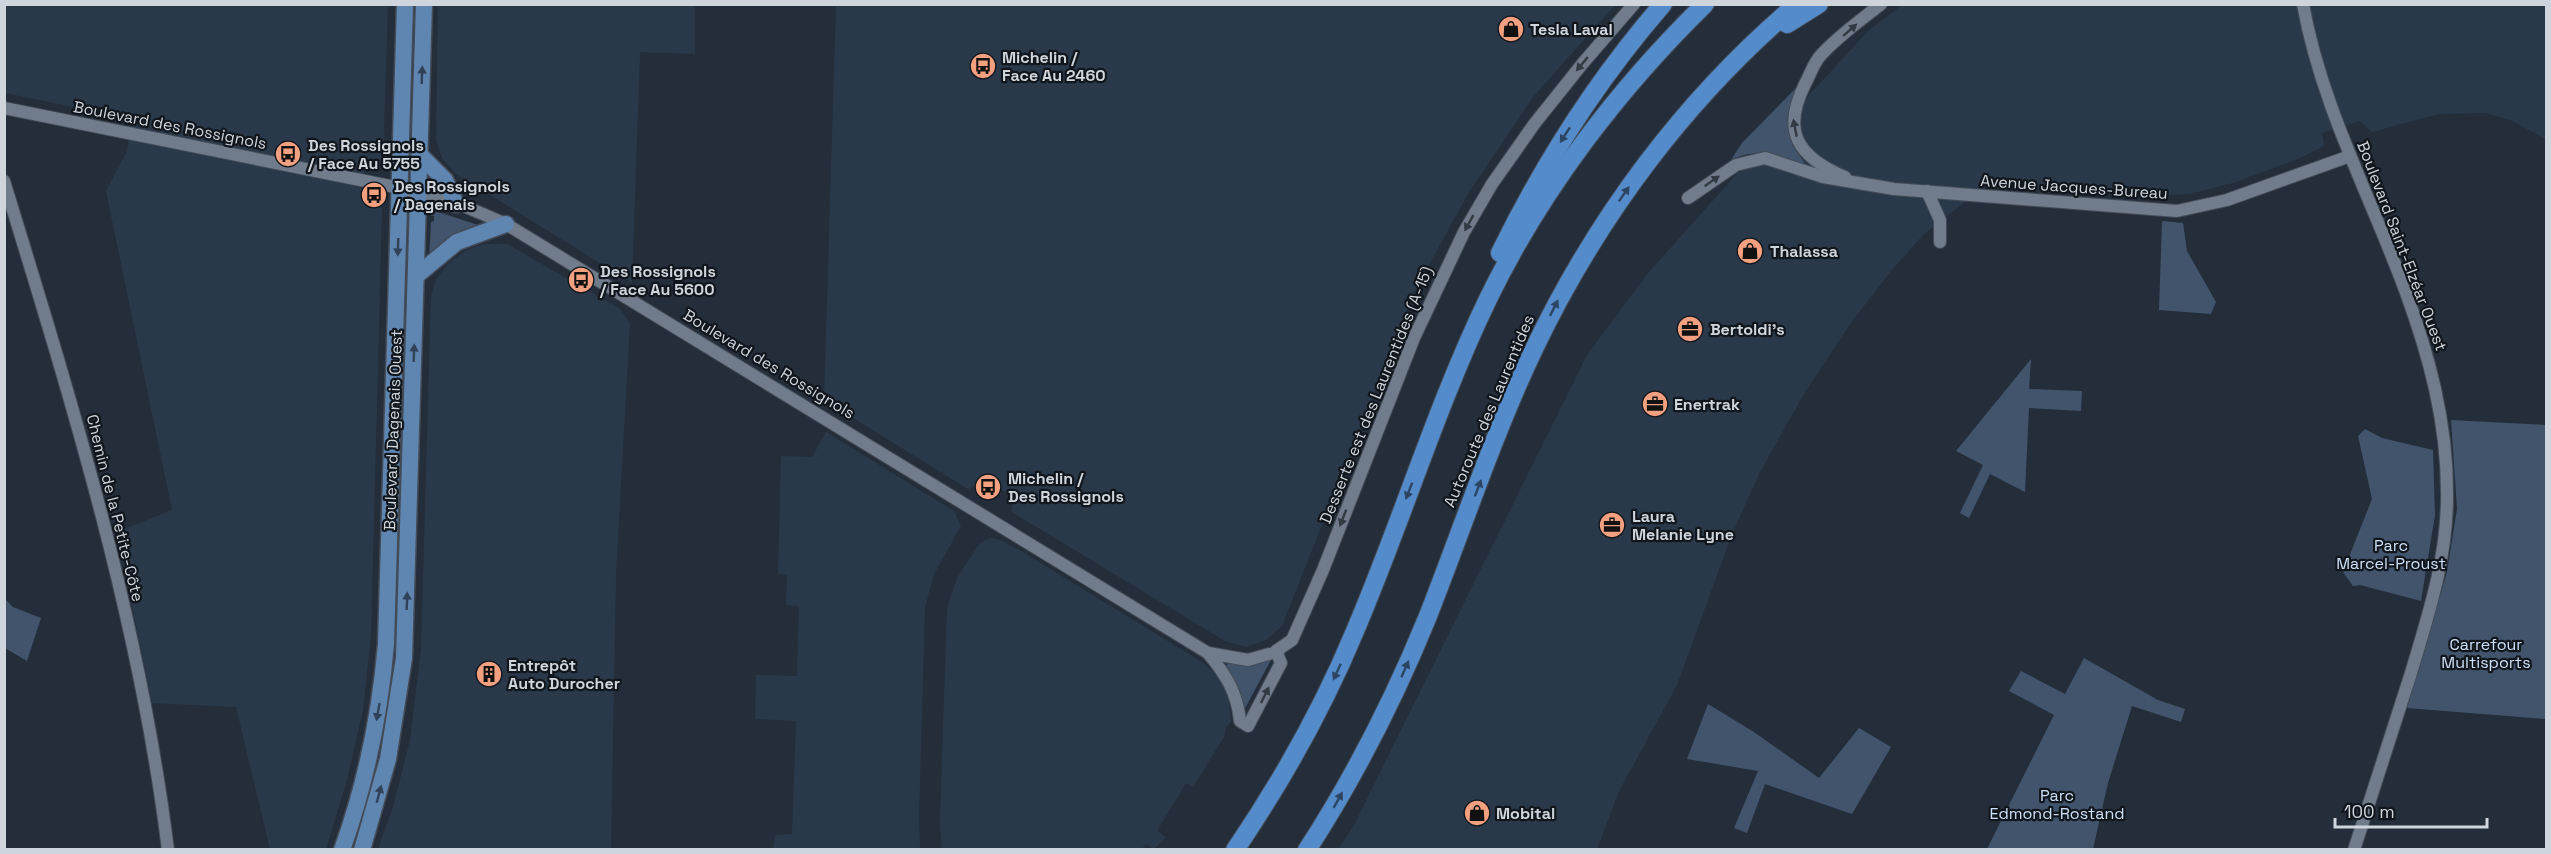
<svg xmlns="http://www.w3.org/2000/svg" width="2551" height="854" font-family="'Space Grotesk',sans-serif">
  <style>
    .built { fill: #2a394a }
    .green { fill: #41546b }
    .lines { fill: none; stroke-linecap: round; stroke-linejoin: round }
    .minor-casing { stroke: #434b56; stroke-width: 14 }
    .major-casing { stroke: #434b56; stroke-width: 19 }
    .highway-casing { stroke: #434b56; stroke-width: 20 }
    .minor { stroke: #707c8b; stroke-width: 12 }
    .major { stroke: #5f85b1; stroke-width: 16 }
    .highway { stroke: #548bca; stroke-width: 18 }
    .oneway { fill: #323a43 }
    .oneway2 { fill: #304258 }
    .oneway3 { fill: #2c4562 }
    .labels { text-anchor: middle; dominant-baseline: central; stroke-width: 4.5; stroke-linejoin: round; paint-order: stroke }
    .poi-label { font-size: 16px; font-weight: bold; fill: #ced5dd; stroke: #11161c; text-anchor: start }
    .street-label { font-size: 16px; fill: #ced5dd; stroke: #11161c }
    .park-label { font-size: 16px; fill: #cce0f8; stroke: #11161c }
  </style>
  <rect width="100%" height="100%" fill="#242e3b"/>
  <g class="built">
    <polygon points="4,5 388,5 383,156 376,165 364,168 369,196 382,209 371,635 363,710 347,780 326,849 270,849 236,707 152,703 117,532 172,510 106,191 127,151 132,119 5,93"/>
    <polygon points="438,5 695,5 695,54 640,52 632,283 455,173 442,158 436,140"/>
    <polygon points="836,5 1615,5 1534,96 1469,192 1414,292 1282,626 1266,640 1246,647 1225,641 1012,512 1013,496 985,480 968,489 824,400"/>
    <polygon points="1902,5 2546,5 2546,139 2510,120 2485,113 2439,114 2372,132 2360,121 2322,133 2324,146 2298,159 2233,183 2190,194 2145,196 1986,185 1923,235 1891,271 1850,324 1805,392 1760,472 1732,534 1677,685 1619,791 1597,849 1338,850 1353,827 1587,355 1648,273 1735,176 1868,31"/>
    <polygon points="484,244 507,244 620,309 630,323 616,573 611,849 378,849 393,807 410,740 421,650 431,296 436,279 450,262 467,250"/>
    <polygon points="826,432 954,511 961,526 934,574 925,607 919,817 920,849 773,849 775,835 792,834 796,721 755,719 756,675 797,676 799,606 786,605 787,575 778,574 781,456 812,457"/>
    <polygon points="990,538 998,539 1021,551 1202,662 1219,677 1228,694 1231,722 1226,727 1224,737 1193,787 1186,783 1157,831 1166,837 1154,849 1146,844 1141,850 942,850 940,823 947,608 957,578 980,543"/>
  </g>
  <g class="green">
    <path d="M1796,88l2,1c-10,17 -13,39 -5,57 4,7 11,14 12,20 -25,-11 -47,-19 -74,-6l11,-17z"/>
    <polygon points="432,210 481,226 429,259 431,222 434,221 434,216 431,216"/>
    <polygon points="2162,221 2183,223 2187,251 2216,302 2211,314 2159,310"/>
    <polygon points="2031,359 2029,389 2082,391 2081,411 2029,408 2025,492 1990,474 1969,518 1960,513 1983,465 1956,451"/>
    <polygon points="2451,420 2546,425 2546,719 2407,708 2447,572 2457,509"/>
    <polygon points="2365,429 2382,438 2433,450 2435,515 2421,601 2360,585 2353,586 2343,572 2372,499 2358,436"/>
    <polygon points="5,599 13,607 41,618 27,661 5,648"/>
    <polygon points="2084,658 2158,700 2185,709 2181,722 2132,706 2108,783 2093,849 1987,849 2054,715 2009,691 2021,671 2065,694"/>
    <polygon points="1271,660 1243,712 1240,691 1226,666 1229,662 1250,665"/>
    <polygon points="1708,704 1754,732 1819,778 1859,728 1891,747 1852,814 1765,784 1747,833 1734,828 1758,771 1687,759"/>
  </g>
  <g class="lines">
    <g class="minor-casing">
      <g id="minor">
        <path d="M2303,4c18,101 67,191 102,286 24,65 42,131 42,202 1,63 -18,121 -36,181 -19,59 -38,118 -57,177"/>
        <path d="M4,108l396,80 64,18 42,18 702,429c18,22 29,39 32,68l8,5 33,-63 -5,-12 16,-11 31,-70 91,-232 50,-106 28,-48 43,-61 48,-60 51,-59"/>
        <path d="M1845,177c-47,-20 -64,-45 -40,-93 5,-9 9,-22 16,-29 17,-19 40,-35 60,-51"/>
        <path d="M4,181c67,218 136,441 164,669"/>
        <polyline points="1927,191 1940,220 1940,242"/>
        <polyline points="1688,198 1736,165 1765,158 1823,177 1894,189 2177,211 2227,200 2350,156"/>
        <polyline points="1208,653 1248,660 1269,654"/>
      </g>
    </g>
    <g class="major-casing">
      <g id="major">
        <polyline points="420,155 445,180 456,204"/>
        <polyline points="416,276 457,242 506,224"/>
        <path d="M342,850c24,-67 38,-136 44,-206l19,-640"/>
        <polyline points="362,850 388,759 404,658 424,4"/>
      </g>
    </g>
    <g class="highway-casing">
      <g id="highway">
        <polyline points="1787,24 1819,4"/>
        <path d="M1500,253c44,-90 97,-173 163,-249"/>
        <path d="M1235,850c47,-69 88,-142 120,-219 47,-110 81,-224 133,-332 53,-109 130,-210 217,-295"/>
        <path d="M1307,850c48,-74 88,-153 121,-234 35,-89 65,-181 106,-267 63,-132 152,-251 263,-345"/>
      </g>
    </g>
    <use href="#minor" class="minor"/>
    <use href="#major" class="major"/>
    <use href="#highway" class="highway"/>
  </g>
  <defs><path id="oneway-solid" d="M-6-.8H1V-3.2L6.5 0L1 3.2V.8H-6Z" transform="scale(1.5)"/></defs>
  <g class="oneway">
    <use href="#oneway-solid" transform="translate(1850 30) rotate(-41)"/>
    <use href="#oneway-solid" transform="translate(1582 64) rotate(130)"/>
    <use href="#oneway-solid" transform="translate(1795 128) rotate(-101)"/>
    <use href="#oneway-solid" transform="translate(1712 181) rotate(-35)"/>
    <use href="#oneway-solid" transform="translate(1469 223) rotate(119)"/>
    <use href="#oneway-solid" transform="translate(1343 518) rotate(111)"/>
    <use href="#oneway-solid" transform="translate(1265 695) rotate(-63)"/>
  </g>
  <g class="oneway2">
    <use href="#oneway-solid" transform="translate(422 75) rotate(-88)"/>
    <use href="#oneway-solid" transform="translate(398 247) rotate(92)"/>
    <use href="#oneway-solid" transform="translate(414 353) rotate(-88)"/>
    <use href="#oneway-solid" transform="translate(407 601) rotate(-88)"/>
    <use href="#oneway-solid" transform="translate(378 712) rotate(100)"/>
    <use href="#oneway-solid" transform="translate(379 794) rotate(-75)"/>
  </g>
  <g class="oneway3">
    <use href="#oneway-solid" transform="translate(1565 135) rotate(123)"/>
    <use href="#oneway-solid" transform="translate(1624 194) rotate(-55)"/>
    <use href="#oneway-solid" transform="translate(1554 308) rotate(-63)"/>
    <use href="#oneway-solid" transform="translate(1478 488) rotate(-69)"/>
    <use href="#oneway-solid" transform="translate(1409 491) rotate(111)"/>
    <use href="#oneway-solid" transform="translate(1405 669) rotate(-66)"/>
    <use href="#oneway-solid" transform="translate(1337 672) rotate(115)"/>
    <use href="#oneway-solid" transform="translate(1338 800) rotate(-61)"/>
  </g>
  <defs>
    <g id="shop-disc" transform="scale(1.35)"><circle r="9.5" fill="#f2a07f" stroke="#11161c"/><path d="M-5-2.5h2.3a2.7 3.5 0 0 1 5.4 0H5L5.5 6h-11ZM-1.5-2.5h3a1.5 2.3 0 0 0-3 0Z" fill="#111"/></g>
    <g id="bus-disc" transform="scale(1.35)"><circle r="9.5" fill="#f2a07f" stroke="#11161c"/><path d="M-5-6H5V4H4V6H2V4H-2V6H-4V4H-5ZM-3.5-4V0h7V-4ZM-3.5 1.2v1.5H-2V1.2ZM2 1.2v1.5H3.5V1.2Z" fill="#111"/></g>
    <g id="office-disc" transform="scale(1.35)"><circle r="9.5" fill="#f2a07f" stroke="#11161c"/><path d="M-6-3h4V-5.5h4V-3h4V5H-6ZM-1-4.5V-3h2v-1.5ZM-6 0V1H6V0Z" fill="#111"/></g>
    <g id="building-disc" transform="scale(1.35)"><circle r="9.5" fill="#f2a07f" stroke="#11161c"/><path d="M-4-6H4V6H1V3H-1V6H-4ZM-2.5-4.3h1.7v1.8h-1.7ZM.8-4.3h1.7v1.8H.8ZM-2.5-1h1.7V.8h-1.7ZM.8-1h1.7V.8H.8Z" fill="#111"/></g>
  </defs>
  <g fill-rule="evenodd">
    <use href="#shop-disc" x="1511" y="29"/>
    <use href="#bus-disc" x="983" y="66"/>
    <use href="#bus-disc" x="288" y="154"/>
    <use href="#bus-disc" x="374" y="195"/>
    <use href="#shop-disc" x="1750" y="251"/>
    <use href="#bus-disc" x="581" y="280"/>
    <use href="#office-disc" x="1690" y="329"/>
    <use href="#office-disc" x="1655" y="404"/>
    <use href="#bus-disc" x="988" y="487"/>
    <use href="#office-disc" x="1612" y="525"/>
    <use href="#building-disc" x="489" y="674"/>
    <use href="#shop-disc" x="1477" y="813"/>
  </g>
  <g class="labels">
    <g class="poi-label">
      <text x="1530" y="29">Tesla Laval</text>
      <text x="1002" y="57">Michelin /<tspan x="1002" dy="18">Face Au 2460</tspan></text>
      <text x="308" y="145">Des Rossignols<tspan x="308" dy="18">/ Face Au 5755</tspan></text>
      <text x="394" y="186">Des Rossignols<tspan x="394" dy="18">/ Dagenais</tspan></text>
      <text x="1770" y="251">Thalassa</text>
      <text x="600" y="271">Des Rossignols<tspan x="600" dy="18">/ Face Au 5600</tspan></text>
      <text x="1710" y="329">Bertoldi's</text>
      <text x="1674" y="404">Enertrak</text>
      <text x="1008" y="478">Michelin /<tspan x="1008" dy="18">Des Rossignols</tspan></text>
      <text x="1632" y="516">Laura<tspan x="1632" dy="18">Melanie Lyne</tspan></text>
      <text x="508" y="665">Entrepôt<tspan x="508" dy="18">Auto Durocher</tspan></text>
      <text x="1496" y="813">Mobital</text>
    </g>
    <g class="street-label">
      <text transform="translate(170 125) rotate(11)">Boulevard des Rossignols</text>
      <text transform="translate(2074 187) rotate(4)">Avenue Jacques-Bureau</text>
      <text transform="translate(2402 246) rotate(69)">Boulevard Saint-Elzéar Ouest</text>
      <text transform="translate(769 364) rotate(31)">Boulevard des Rossignols</text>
      <text transform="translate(1376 395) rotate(-68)">Desserte est des Laurentides (A-15)</text>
      <text transform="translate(1489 411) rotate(-67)">Autoroute des Laurentides</text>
      <text transform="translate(393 430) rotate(-88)">Boulevard Dagenais Ouest</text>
      <text transform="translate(115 508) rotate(76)">Chemin de la Petite-Côte</text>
    </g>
    <g class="park-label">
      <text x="2391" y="545">Parc<tspan x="2391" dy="18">Marcel-Proust</tspan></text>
      <text x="2486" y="644">Carrefour<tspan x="2486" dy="18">Multisports</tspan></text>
      <text x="2057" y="795">Parc<tspan x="2057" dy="18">Edmond-Rostand</tspan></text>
    </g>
  </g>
  <rect width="2551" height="854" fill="none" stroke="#ced5dd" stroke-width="12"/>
  <path d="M2335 818v9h152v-9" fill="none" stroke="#ced5dd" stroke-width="3"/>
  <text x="2344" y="818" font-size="18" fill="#ced5dd" stroke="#11161c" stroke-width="4.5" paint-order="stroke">100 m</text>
</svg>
